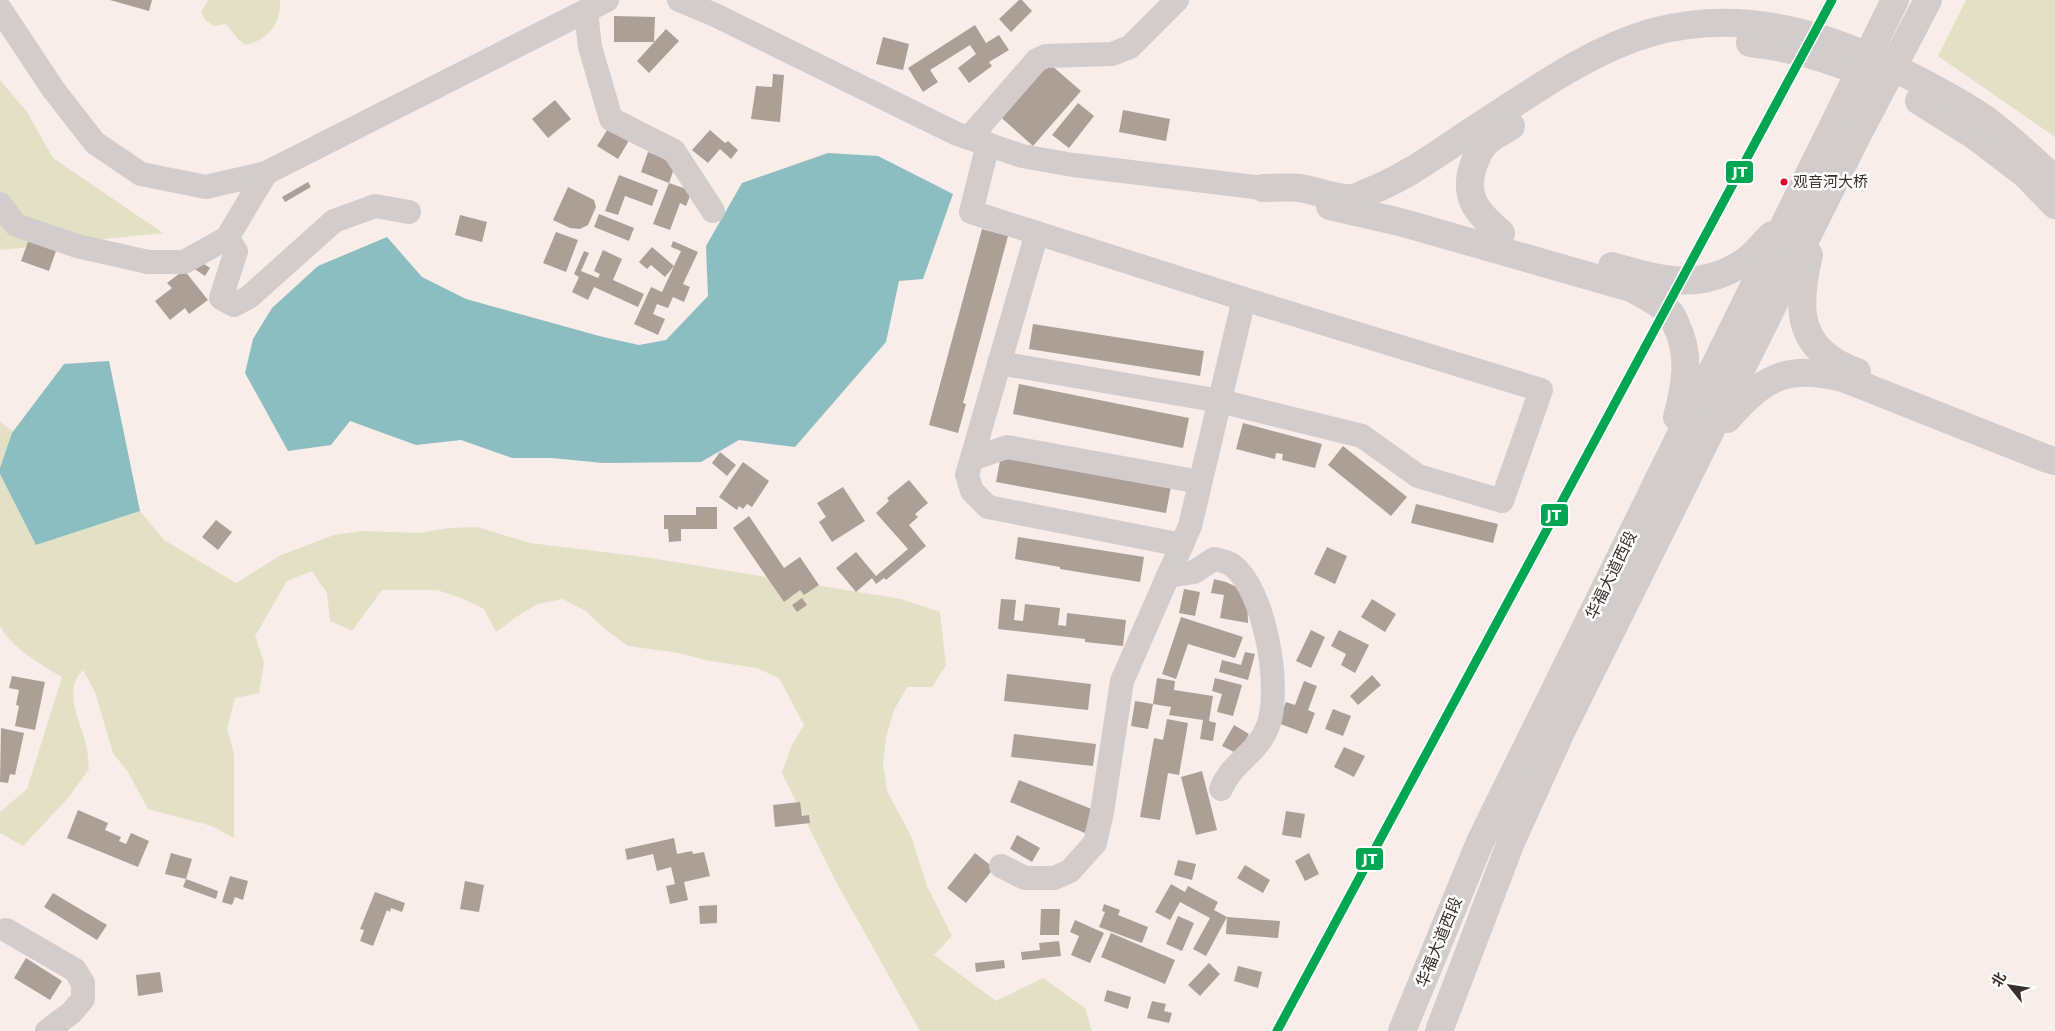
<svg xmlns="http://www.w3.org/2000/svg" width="2055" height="1031" font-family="'DejaVu Sans','Noto Sans SC',sans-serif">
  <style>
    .green { fill: #e2e1c5 }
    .water { fill: #8cbdc0 }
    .building { fill: #ac9f96 }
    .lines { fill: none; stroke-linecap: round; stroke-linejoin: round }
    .minor { stroke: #d2cdcc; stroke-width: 24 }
    .major { stroke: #d2cdcc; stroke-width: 28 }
    .metro-1-casing { stroke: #fff; stroke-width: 12 }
    .metro-1 { stroke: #00a651; stroke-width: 9 }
    .bus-dot { fill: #e4002b; stroke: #fff; stroke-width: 2 }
    .labels { text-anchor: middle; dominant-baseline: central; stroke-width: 5; stroke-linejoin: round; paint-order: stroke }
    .bus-label { font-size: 15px; fill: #3a2f2a; stroke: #fff; text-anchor: start }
    .street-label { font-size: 16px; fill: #3a2f2a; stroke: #fff }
    .line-badge { stroke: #fff; stroke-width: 2 }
    .badge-label { font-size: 14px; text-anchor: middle; font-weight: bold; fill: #fff }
  </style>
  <rect width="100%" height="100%" fill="#f8ede9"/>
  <g class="green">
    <path d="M208,0h72c2,23 -13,41 -35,45l-7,-6 -12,-15 -12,2 -9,-6 -4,-8z"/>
    <polygon points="1966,0 2055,0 2055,137 1938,56"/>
    <polygon points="0,80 27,112 53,158 163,233 0,250"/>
    <polygon points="0,422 18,435 0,470"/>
    <path d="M0,474l36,71 104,-34 24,29 72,43 45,-28 53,-20 27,-4 59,2 28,-5 29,-1 53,16 114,14 257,42 39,13 6,53 -14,22h-25l-13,23 -8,27 -3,26 4,28 24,45 16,50 25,50 -18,19 62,46 47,-23 42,30 7,23h-172l-85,-151 -53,-107 9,-26 13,-22 -25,-47 -23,-10 -51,-8 -26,-7 -51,-7 -23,-17 -19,-18 -23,-12 -25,5 -22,13 -20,15 -12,-23 -23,-11 -24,-8h-55l-30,41 -22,-10 -3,-28 -15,-22 -25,10 -32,55 9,26 -5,31 -24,5 -8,31 7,25v84l-22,-12 -64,-17 -20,-37 -15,-19 -18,-61 -12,-22c-20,19 -4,49 2,71 3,9 3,19 4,28l-21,29 -45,48 -23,-13v-21l27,-23 35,-112c-19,-11 -53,-31 -62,-51z"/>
  </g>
  <g class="water">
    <polygon points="828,153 878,156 953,194 923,279 899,281 886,342 795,447 739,440 701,462 603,463 552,458 512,458 461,440 416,445 350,421 331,445 288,451 245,373 253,339 272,308 318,266 387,237 422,277 466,299 603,337 639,345 666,340 708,296 706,246 742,183"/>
    <polygon points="109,361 140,511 36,545 0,474 0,468 12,433 64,364"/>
  </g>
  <g class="building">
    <polygon points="110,0 152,0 149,11"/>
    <polygon points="1019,0 1022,0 1032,11 1011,32 999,19"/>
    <polygon points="614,16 655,17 654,42 614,42"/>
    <polygon points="975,25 986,43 999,35 1009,50 989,62 992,66 969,83 958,68 976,54 970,45 930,70 938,82 923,92 908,68"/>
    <polygon points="666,29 679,41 649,73 637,61"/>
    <polygon points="883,37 909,44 903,70 876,64"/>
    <polygon points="1051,65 1081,91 1033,146 996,113 1036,68"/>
    <polygon points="773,74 784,75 780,122 751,119 756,86 772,87"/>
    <polygon points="555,100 571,119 548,138 532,119"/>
    <polygon points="1078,103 1094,116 1069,148 1052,135"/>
    <polygon points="1123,110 1170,119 1166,141 1119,132"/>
    <polygon points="611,124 631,137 618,159 597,146"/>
    <polygon points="710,130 725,143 728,141 738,150 731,159 720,149 708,163 692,150"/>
    <polygon points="648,152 676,163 669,183 641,172"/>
    <polygon points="619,175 658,190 652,206 625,196 618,215 605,211"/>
    <polygon points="308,182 311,187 285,202 282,197"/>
    <polygon points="669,183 692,191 686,206 680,203 670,230 653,224"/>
    <polygon points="568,187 594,200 596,207 588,225 580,229 570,228 553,220"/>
    <polygon points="599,214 634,228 629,241 594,227"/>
    <polygon points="460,215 487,222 482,242 455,235"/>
    <polygon points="982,229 1008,236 963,403 966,404 958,433 929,425"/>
    <polygon points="556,232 578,240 566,272 543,263"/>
    <polygon points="29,239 57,248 49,271 21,261"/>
    <polygon points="673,241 698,252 683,284 690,287 684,302 673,297 668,308 657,304 653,314 665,319 658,335 634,324 651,287 662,292 681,251 671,247"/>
    <polygon points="652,247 674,266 665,277 651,265 647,269 639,262"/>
    <polygon points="603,250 622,259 613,280 644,294 638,307 594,287 588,300 572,292 579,277 574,274 584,251 589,253 581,271 598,278 600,274 594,271"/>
    <polygon points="198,260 210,268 205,276 193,268"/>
    <polygon points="184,270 208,300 189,314 185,308 170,320 155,301 172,288 167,283"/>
    <polygon points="1033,324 1204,351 1200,376 1029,349"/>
    <polygon points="1019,384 1189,418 1183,448 1013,414"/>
    <polygon points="1243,423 1322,444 1315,468 1282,460 1283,454 1276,453 1275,459 1236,449"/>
    <polygon points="1343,446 1407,497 1391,516 1328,465"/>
    <polygon points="720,452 736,465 727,476 712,463"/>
    <polygon points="1001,456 1171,486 1166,513 996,482"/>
    <polygon points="743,462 769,481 752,507 747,504 743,509 739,506 737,510 719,497"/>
    <polygon points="909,480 928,503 915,514 918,517 909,525 926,546 886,580 884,578 876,584 872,578 856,592 836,568 856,552 876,576 908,549 876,513 889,501 887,498"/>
    <polygon points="843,487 865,521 832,542 819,522 826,517 817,503"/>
    <polygon points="1416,504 1498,524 1493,543 1411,523"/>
    <polygon points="696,507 717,507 717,529 681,529 681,541 669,542 668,529 664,529 664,515 696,515"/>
    <polygon points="749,516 784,568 800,557 819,585 804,595 800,590 784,602 733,528"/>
    <polygon points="216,520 232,532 218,550 202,537"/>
    <polygon points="1018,537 1144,557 1140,582 1060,569 1060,567 1015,559"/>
    <polygon points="1327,547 1347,556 1335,584 1314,574"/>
    <polygon points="1214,579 1226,582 1247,592 1248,623 1220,618 1224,595 1211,593"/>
    <polygon points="1184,589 1200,592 1195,616 1179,613"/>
    <polygon points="802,598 807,605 797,612 792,605"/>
    <polygon points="1001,599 1016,600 1014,620 1023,621 1025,604 1060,608 1058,625 1066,626 1067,613 1126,620 1123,646 1085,642 1085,639 998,629"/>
    <polygon points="1372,599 1396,614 1385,632 1361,617"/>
    <polygon points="1181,617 1243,637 1235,658 1188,644 1176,679 1162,674"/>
    <polygon points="1311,630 1325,637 1311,668 1296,661"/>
    <polygon points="1339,630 1369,645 1355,673 1341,665 1346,654 1331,646"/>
    <polygon points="1245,652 1255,654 1248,680 1219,672 1222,660 1241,665"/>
    <polygon points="1007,674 1091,684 1088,710 1004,701"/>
    <polygon points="1372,675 1381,685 1358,705 1350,696"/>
    <polygon points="12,676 45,682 35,730 15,726 19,706 16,705 19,690 9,688"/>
    <polygon points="1157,678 1175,681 1174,690 1213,696 1209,721 1216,723 1213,741 1200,739 1203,720 1169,715 1171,707 1153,704 1148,729 1131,726 1135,701 1153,704"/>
    <polygon points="1215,678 1242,685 1233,716 1217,712 1222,694 1212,691"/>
    <polygon points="1304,681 1317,686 1308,710 1315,713 1307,734 1278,723 1286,702 1295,705"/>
    <polygon points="1333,709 1351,716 1343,736 1325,729"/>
    <polygon points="1167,719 1188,723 1179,775 1168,773 1160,820 1140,817 1154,738 1163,740"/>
    <polygon points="1234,725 1249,734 1238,754 1222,746"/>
    <polygon points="1,728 24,733 15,775 10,774 8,783 0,782"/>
    <polygon points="1014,734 1096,744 1093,766 1011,757"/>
    <polygon points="1344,747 1365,756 1354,777 1334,767"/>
    <polygon points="1202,771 1217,830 1196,835 1181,777"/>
    <polygon points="1019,780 1094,810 1085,833 1010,802"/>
    <polygon points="800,802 802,816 809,815 810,823 775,827 773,805"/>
    <polygon points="78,810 108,823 105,830 121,837 119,841 126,844 131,833 149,841 138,867 67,838"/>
    <polygon points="1286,811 1305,814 1301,838 1282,835"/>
    <polygon points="1017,835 1040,848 1032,862 1010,849"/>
    <polygon points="674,838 677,854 692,851 693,854 704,852 710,876 684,882 688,900 670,904 666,886 675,884 671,867 657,871 653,854 627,860 625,849"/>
    <polygon points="171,853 192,859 186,879 165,874"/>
    <polygon points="975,853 994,868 966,903 947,888"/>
    <polygon points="1309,853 1319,874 1305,881 1295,861"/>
    <polygon points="1178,860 1196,864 1192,880 1174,875"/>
    <polygon points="1245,865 1270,880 1263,893 1237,878"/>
    <polygon points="230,876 248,881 243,900 235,897 232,905 222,902"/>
    <polygon points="186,879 218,891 216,899 183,887"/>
    <polygon points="465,881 484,885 479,912 460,909"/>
    <polygon points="1171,884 1185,892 1188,886 1218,902 1214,910 1227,917 1280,921 1278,938 1226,934 1227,917 1206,956 1193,949 1210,918 1180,902 1170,920 1155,912"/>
    <polygon points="375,892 405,903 402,912 391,908 390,912 387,910 373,946 360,941 364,930 360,929"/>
    <polygon points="53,893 107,925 97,940 44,907"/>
    <polygon points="1104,904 1120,910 1118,915 1148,927 1142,943 1099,927 1105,912 1102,911"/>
    <polygon points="717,905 717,923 700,924 699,906"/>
    <polygon points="1041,909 1060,909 1059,935 1040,935"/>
    <polygon points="1178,916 1194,923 1182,951 1166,944"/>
    <polygon points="1075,920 1104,933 1090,963 1071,955 1079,936 1070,932"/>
    <polygon points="1111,933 1175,960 1165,984 1101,957"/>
    <polygon points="1059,941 1061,956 1022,960 1021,952 1040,950 1039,943"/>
    <polygon points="26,958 62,981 50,1000 14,978"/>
    <polygon points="1004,960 1005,968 976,972 975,963"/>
    <polygon points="1209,963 1220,974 1200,996 1188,985"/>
    <polygon points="1238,966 1262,972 1258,988 1234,981"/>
    <polygon points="160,972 163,992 138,996 136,975"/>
    <polygon points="1107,990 1131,997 1128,1009 1104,1001"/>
    <polygon points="1152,1001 1166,1004 1164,1011 1172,1013 1169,1023 1147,1018"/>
  </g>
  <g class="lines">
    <g class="minor">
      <polyline points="679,0 715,15 957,134 1022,156 1073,165 1263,188"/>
      <polyline points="0,9 53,89 95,143 141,174 206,187 266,173 607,0"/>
      <polyline points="586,11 590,47 611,119 674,151 713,211"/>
      <polyline points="969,138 1037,60 1046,56 1112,54 1130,47 1177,0"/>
      <polyline points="988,144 971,212 1244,299 1190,526 1122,681 1102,812 1095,843 1070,871 1054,878 1025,878 1001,866"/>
      <polyline points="0,204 16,225 77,246 148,262 184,262 227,238 266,173"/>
      <polyline points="1037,233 967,475 972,491 988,507 1182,545"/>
      <polyline points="227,238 236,251 221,298 234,305 249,297 334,221 375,206 409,212"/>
      <polyline points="999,363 1220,401 1362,436 1418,476 1502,501 1541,390 1244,299"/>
      <polyline points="972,459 1007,447 1200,482"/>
      <path d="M1168,576l26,-4 20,-13c6,1 12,2 18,6 33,24 50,124 36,161 -9,26 -37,37 -47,63"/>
      <polyline points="6,930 75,970 83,983 83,999 71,1013 47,1031"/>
    </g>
    <g class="major">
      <path d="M1750,43c44,5 85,17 124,35"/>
      <polyline points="1919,101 1975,136 2025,174 2055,205"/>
      <path d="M1263,188c12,0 24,-1 36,0 17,2 35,11 52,10 5,0 12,-4 17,-6 40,-15 74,-42 110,-65 55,-35 111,-77 175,-95 94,-25 180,4 263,47 23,12 48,25 69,40 25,19 48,40 70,61"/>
      <path d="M1330,206l70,16 231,66c14,7 27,14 39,25 3,4 5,9 7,14 14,29 8,60 0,90"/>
      <path d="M1501,233c-24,-20 -39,-37 -27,-69 2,-6 5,-13 9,-18 6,-8 19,-14 28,-20"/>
      <path d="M1809,255c-13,54 -13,95 48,117"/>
      <path d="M1612,266c48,14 88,26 132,-4 11,-7 19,-19 28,-27"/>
      <path d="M1727,419c39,-43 58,-54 116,-41l202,80 10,3"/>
      <polyline points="1402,1031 1480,842 1895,0"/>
      <polyline points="1439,1031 1511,842 1561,732 1856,138 1928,0"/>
    </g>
    <g class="metro-1-casing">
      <polyline id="metro-1" points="1277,1031 1832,0"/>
    </g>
    <use href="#metro-1" class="metro-1"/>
  </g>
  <circle class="bus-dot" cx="1784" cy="182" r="4.5"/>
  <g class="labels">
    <g class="bus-label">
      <text x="1793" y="182">观音河大桥</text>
    </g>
    <g class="street-label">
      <text transform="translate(1611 575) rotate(-64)">华福大道西段</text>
      <text transform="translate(1439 942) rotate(-68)">华福大道西段</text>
    </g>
  </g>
  <g class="line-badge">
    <rect x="1725" y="160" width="29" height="24" rx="5" fill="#00a651"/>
    <rect x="1540" y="503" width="29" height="24" rx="5" fill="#00a651"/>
    <rect x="1355" y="847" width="29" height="24" rx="5" fill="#00a651"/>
  </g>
  <g class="badge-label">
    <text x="1740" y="177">JT</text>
    <text x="1554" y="520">JT</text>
    <text x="1370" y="864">JT</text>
  </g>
  <g transform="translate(2010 986) rotate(300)" stroke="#ffffff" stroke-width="4" paint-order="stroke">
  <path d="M0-4L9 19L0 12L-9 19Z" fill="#3a2f2a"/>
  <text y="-8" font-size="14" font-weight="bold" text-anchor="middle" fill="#3a2f2a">北</text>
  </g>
</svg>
